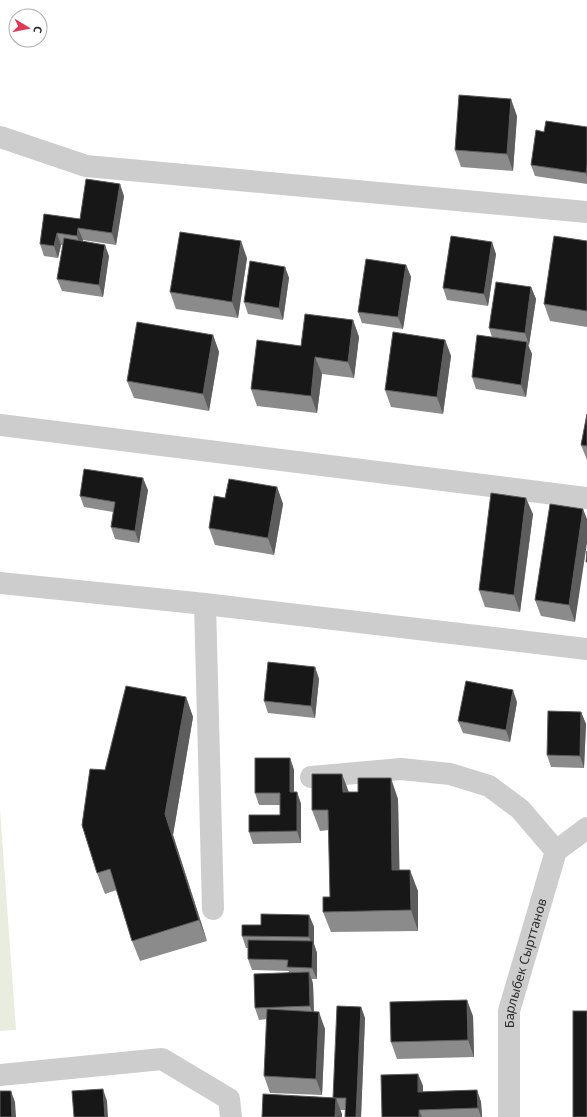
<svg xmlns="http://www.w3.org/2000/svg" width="587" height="1117" font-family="'Noto Sans',sans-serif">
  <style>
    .green { fill: #e8eddf }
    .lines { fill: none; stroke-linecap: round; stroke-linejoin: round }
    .minor { stroke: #cdcdcd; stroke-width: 22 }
    .wall { fill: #8b8b8b }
    .shaded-wall { fill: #5d5d5d }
    .building { fill: #171717; stroke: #5d5d5d }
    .labels { text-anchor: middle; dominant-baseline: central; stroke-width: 4; stroke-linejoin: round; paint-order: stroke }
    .street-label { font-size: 13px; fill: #303030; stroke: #fff }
  </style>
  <rect width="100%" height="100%" fill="#fff"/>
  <polygon class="green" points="0,809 16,1030 0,1031"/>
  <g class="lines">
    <g class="minor">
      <polyline points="0,137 86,166 587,212"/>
      <polyline points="0,425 587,498"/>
      <polyline points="0,583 205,604 587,649"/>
      <polyline points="205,604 213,909"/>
      <polyline points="311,777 401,769 450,774 489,786 520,809 556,851"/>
      <polyline points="0,1075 162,1059 229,1099 231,1117"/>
      <path id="s1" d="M509,1117v-106l47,-160 31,-23"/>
    </g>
  </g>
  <g class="wall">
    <polygon points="517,116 513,171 461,167 455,150"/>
    <polygon points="587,127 587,184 535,176 531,165 544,132"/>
    <polygon points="124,196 116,245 83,240 82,241 109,256 103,297 62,291 57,279 63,245 61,245 58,258 44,256 40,244 44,214 80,219"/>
    <polygon points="587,241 587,327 550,321 544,304"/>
    <polygon points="496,254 488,306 447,300 443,288"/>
    <polygon points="247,258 238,318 176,309 170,292"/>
    <polygon points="406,265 411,277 403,329 362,323 358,312"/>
    <polygon points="285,267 289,278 283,320 248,314 244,302"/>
    <polygon points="531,287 536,299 529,345 528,345 532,354 526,397 476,389 472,377 492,337 489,328"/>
    <polygon points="353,320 359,337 354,378 322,374 317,413 257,406 251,389 301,346"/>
    <polygon points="213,335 219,352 209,411 134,398 127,381"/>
    <polygon points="445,340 451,356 443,414 391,407 385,390"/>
    <polygon points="587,414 587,460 581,445"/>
    <polygon points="277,487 283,504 274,555 215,545 209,528 225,498"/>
    <polygon points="148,490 139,543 115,539 111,527 113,512 84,507 80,496"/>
    <polygon points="583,509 575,622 541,616 535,600"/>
    <polygon points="533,514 520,612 485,607 479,590"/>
    <polygon points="315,667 319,679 315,718 268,713 264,701"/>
    <polygon points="186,697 193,717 173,835 207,941 140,961 132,941 117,890 105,894 97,873 105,770"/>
    <polygon points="517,702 510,742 463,733 458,721"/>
    <polygon points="581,712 586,724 584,768 551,767 547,755"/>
    <polygon points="290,758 294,770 294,792 297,792 301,804 301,843 253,844 249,832 280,815 280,805 259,805 255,793"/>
    <polygon points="349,792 398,799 399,870 418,891 418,931 331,932 323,912 330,897 329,830 320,831 312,810"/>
    <polygon points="309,915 314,927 314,944 317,953 317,979 312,979 313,984 314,1012 325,1029 322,1095 270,1093 264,1076 267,1019 259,1020 255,1008 289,973 289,971 252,970 248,959 248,948 246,948 242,936 261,925"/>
    <polygon points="361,1007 365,1018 361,1117 345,1117 345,1110 340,1110 342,1114 333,1098"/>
    <polygon points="473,1016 474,1057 397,1059 391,1042"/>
    <polygon points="418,1074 423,1086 423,1092 477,1090 481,1102 482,1117 382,1117"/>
  </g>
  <g class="shaded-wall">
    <polygon points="511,99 517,116 513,171 507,154"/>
    <polygon points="587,164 587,177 586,173"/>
    <polygon points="120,184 124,196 116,245 112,233"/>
    <polygon points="78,228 83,240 81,248 77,236"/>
    <polygon points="57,233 61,245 58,258 54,246"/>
    <polygon points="241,241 247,258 238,318 232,302"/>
    <polygon points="492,242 496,254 488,306 484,294"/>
    <polygon points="105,245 109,256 103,297 99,285"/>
    <polygon points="406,265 411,277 403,329 398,317"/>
    <polygon points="285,267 289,278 283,320 279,308"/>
    <polygon points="531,287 536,299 529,345 525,333"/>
    <polygon points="353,320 359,337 354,378 348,362"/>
    <polygon points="213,335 219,352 209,411 203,394"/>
    <polygon points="445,340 451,356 443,414 437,397"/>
    <polygon points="527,342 532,354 526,397 521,385"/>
    <polygon points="315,357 322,374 317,413 311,396"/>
    <polygon points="143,478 148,490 139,543 135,531"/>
    <polygon points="277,487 283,504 274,555 268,538"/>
    <polygon points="526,498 533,514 520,612 514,595"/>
    <polygon points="583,509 587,519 587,543 575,622 569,605"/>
    <polygon points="315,667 319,679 315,718 311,706"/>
    <polygon points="513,690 517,702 510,742 506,730"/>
    <polygon points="186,697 193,717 173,835 207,941 199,920 165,814"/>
    <polygon points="581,712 586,724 584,768 580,756"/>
    <polygon points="290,758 294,770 294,804 290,792"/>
    <polygon points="342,774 350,795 343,792"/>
    <polygon points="391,778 398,799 400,891 392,870"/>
    <polygon points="297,792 301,804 301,843 297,831"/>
    <polygon points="410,870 418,891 418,931 411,910"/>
    <polygon points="309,915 314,927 314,944 317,953 317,979 312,968 313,946 309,937"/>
    <polygon points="309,972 313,984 314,1018 310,1006"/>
    <polygon points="467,1000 473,1016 474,1057 468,1040"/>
    <polygon points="361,1007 365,1018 361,1117 356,1117"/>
    <polygon points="319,1012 325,1029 322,1095 316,1079"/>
    <polygon points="418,1074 423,1086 423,1104 418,1092"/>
    <polygon points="103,1089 107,1101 108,1117 105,1117"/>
    <polygon points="477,1090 481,1102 482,1117 481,1117 478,1108"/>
    <polygon points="11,1091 15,1102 16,1117 12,1117"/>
    <polygon points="336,1098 342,1114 342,1117 335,1117"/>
    <polygon points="419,1110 422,1117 419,1117"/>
  </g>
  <g class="building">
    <polygon points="459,95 511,99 507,154 455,150"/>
    <polygon points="546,121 587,127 587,164 586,173 531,165 536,130 544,132"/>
    <polygon points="86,179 120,184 112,233 78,228 77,236 57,233 54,246 40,244 44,214 80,219"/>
    <polygon points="180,232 241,241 232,302 170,292"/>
    <polygon points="451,236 492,242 484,294 443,288"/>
    <polygon points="554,236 587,241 587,311 544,304"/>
    <polygon points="64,238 105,245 99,285 57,279"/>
    <polygon points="366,259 406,265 398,317 358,312"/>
    <polygon points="250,261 285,267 279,308 244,302"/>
    <polygon points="496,282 531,287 525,333 489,328"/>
    <polygon points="305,314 353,320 348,362 315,357 311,396 251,389 257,340 301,346"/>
    <polygon points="137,322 213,335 203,394 127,381"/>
    <polygon points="393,332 445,340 437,397 385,390"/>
    <polygon points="477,335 527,342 521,385 472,377"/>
    <polygon points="587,414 587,446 581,445"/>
    <polygon points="84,469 143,478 135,531 111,527 115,502 80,496"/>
    <polygon points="229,479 277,487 268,538 209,528 214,496 225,498"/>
    <polygon points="491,493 526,498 514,595 479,590"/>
    <polygon points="550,504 583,509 569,605 535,600"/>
    <polygon points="587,551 587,562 586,562"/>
    <polygon points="268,662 315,667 311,706 264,701"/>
    <polygon points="466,681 513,690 506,730 458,721"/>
    <polygon points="126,686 186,697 165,814 199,920 132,941 110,869 97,873 82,825 90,769 105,770"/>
    <polygon points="548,711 581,712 580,756 547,755"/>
    <polygon points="255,758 290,758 290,792 297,792 297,831 249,832 249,815 280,815 280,793 255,793"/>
    <polygon points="312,774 342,774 343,792 358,792 358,778 391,778 392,870 410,870 411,910 323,912 323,897 330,897 328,810 312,810"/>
    <polygon points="261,914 309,915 309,937 242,936 242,925 261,925"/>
    <polygon points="248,940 313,941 312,968 287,967 288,960 248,959"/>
    <polygon points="309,972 310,1006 255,1008 254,974"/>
    <polygon points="467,1000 468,1040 391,1042 390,1002"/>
    <polygon points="337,1006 361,1007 356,1117 345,1117 346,1098 333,1098"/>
    <polygon points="267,1009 319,1012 316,1079 264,1076"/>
    <rect x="573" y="1011" width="14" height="106"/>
    <polygon points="418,1074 418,1092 477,1090 478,1108 419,1110 419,1117 382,1117 381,1075"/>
    <polygon points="103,1089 105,1117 74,1117 72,1091"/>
    <polygon points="0,1091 11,1091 12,1117 0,1117"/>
    <polygon points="263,1094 336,1098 335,1117 262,1117"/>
  </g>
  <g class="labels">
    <g class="street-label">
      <text stroke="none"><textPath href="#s1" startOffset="156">Барлыбек Сырттанов</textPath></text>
    </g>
  </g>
  <g transform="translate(28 28) rotate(100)"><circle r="19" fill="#ffffff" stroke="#acacac"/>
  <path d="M0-3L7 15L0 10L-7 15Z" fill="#e23857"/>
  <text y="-6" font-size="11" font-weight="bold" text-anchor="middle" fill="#303030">С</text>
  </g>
</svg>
